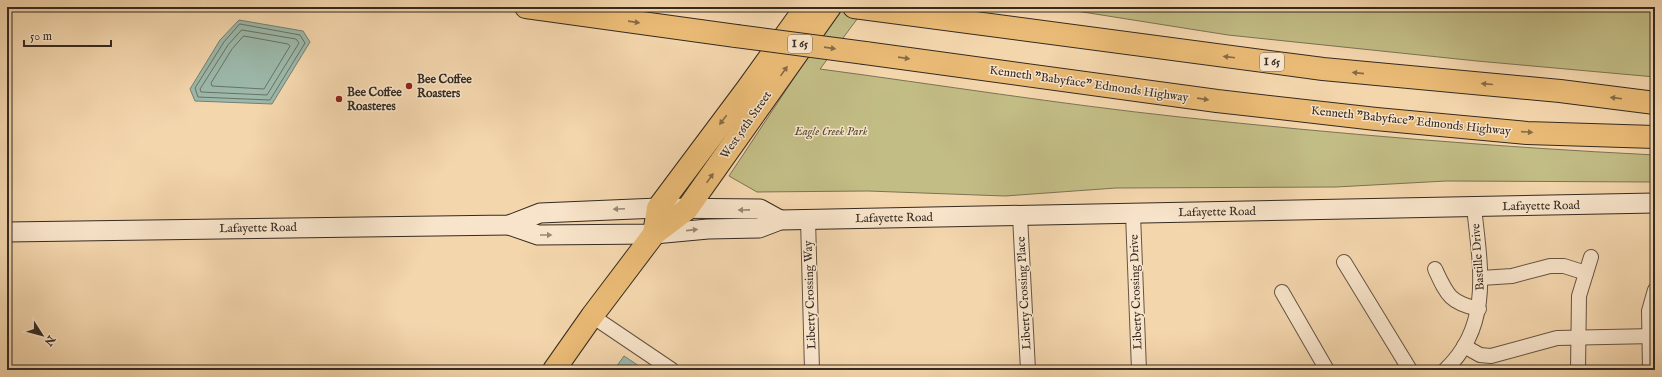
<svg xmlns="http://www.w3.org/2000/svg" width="1662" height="377" font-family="'IM FELL English',serif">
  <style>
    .green { fill: #c2bc85; stroke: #7c7353 }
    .water { fill: #9cb9ab; stroke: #738074 }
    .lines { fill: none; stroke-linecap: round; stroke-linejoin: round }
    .shore { stroke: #687266; stroke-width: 1 }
    .minor-casing { stroke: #655544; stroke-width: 16 }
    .secondary-casing { stroke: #352a21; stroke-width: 21 }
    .primary-casing { stroke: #352a21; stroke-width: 24 }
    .motorway-casing { stroke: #352a21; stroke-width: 24 }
    .minor { stroke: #f8e4ca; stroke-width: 14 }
    .secondary { stroke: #f8e4ca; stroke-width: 19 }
    .primary { stroke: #eabb76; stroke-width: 22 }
    .motorway { stroke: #eabb76; stroke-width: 22 }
    .motorway-bridge-casing { stroke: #352a21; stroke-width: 24; stroke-linecap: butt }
    .motorway-bridge { stroke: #eabb76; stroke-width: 22 }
    .oneway { fill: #866b47 }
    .oneway2 { fill: #968776 }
    .poi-dot { fill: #8f2418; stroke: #f8e4ca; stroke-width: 1.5 }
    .labels { text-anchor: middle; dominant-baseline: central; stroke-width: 3; stroke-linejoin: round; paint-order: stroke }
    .shield { fill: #f8e4ca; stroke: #706254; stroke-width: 1 }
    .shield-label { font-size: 11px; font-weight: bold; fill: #352a21 }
    .poi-label { font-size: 12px; font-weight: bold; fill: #352a21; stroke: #f8e4ca; text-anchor: start }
    .street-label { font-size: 12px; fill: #352a21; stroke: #f8e4ca }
    .park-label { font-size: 12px; font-style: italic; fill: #584e3a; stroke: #f8e4ca }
  </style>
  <rect width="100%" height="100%" fill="#f4d6ad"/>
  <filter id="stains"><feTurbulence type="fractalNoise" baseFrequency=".005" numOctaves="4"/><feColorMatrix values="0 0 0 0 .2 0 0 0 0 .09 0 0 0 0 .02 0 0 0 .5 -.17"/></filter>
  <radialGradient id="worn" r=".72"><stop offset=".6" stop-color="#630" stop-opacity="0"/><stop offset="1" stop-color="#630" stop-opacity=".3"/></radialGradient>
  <g class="green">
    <path d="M841,7h25l-46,62c120,16 239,35 360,48 158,17 316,30 475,38v27l-209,-1 -110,6 -220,1 -111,8 -137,-5 -111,1 -28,-16z"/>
    <polygon points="1051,7 1655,7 1655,77 1477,61 1228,35"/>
  </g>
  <g class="water">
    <polygon points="239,20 303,31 310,42 272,104 195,101 190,89 220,40"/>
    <polygon points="624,356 645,370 614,370"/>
  </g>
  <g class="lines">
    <g class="shore">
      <polygon points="240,24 300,35 305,43 270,100 198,97 195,88 224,42"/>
      <polygon points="242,30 296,39 299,43 267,95 201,92 200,89 228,45"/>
      <polygon points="244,36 288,44 290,46 264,89 212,86 211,83 232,49"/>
    </g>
    <g class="minor-casing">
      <g id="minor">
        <polyline points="1133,214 1139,370"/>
        <polyline points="1020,216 1028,370"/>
        <polyline points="808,219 812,370"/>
        <polyline points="1344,262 1410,370"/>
        <path d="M1435,269c12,26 15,34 44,40"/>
        <polyline points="1481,278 1512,276 1550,266 1564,266 1586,273"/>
        <polyline points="1282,292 1327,370"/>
        <polyline points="592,316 672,370"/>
        <polyline points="1464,346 1480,355 1491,356 1557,338 1655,336"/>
        <path d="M1445,370c48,-45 35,-105 29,-163"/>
        <polyline points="1578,370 1579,296 1591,257"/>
        <polyline points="1650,370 1649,311 1655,290"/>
      </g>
    </g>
    <g class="secondary-casing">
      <g id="secondary">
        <polyline points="509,225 538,235 654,234 708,229 759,228 780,220 1655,203"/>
        <polyline points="7,232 509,225 540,213 658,208 760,209 780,220"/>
      </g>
    </g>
    <g class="primary-casing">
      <g id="primary">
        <polyline points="654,234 658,208 747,89 806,7"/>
        <polyline points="554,370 592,316 654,234 687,209 830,7"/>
      </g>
    </g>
    <g class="motorway-casing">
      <g id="motorway">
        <polyline points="526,7 736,36"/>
        <polyline points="854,7 1323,69 1560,91 1655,103"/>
        <polyline points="865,53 1217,101 1376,119 1527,133 1655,137"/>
      </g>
    </g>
    <use href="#minor" class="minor"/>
    <use href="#secondary" class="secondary"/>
    <use href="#primary" class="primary"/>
    <use href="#motorway" class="motorway"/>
    <g class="motorway-bridge-casing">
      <polyline id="motorway-bridge" points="736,36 865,53"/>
    </g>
    <use href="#motorway-bridge" class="motorway-bridge"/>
  </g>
  <defs><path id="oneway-solid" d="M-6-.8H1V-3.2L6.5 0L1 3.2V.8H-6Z"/></defs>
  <g class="oneway">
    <use href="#oneway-solid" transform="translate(634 22) rotate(8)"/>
    <use href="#oneway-solid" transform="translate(830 48) rotate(8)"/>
    <use href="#oneway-solid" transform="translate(1229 57) rotate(-173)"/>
    <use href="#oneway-solid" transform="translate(904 58) rotate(8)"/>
    <use href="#oneway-solid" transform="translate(784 71) rotate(-55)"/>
    <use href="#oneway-solid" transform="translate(1358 73) rotate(-174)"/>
    <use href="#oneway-solid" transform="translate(1487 84) rotate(-175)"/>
    <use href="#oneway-solid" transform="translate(1616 98) rotate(-173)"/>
    <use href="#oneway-solid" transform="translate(1203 99) rotate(8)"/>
    <use href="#oneway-solid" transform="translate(723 120) rotate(127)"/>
    <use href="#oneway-solid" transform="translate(1527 132) rotate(4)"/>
    <use href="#oneway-solid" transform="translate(710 178) rotate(-55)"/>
  </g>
  <g class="oneway2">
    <use href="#oneway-solid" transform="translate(619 209) rotate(178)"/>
    <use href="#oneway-solid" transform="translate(744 210) rotate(179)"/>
    <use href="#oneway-solid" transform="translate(692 230) rotate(-6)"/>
    <use href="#oneway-solid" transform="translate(546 235)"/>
  </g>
  <g class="poi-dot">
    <circle cx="409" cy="86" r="4"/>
    <circle cx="339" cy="99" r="4"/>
  </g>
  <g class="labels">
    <g class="shield">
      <rect x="788" y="35" width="24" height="18" rx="3"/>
      <rect x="1260" y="53" width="24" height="18" rx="3"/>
    </g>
    <g class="shield-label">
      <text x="800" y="44">I 65</text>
      <text x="1272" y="62">I 65</text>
    </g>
    <g class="poi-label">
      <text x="417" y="79">Bee Coffee<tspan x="417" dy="14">Roasters</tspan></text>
      <text x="347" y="92">Bee Coffee<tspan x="347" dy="14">Roasteres</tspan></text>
    </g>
    <g class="street-label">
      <text transform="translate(1089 84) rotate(8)">Kenneth "Babyface" Edmonds Highway</text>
      <text transform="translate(1411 121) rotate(6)">Kenneth "Babyface" Edmonds Highway</text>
      <text transform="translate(746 125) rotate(-55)">West 56th Street</text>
      <text transform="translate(1541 206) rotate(-1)">Lafayette Road</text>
      <text transform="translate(1217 212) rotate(-1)">Lafayette Road</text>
      <text transform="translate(894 218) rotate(-1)">Lafayette Road</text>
      <text transform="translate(258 228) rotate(-1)">Lafayette Road</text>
      <text transform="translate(1478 257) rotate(-94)">Bastille Drive</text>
      <text transform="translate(1136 292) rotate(-92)">Liberty Crossing Drive</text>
      <text transform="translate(1024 293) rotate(-93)">Liberty Crossing Place</text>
      <text transform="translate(810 295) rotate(-92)">Liberty Crossing Way</text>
    </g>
    <g class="park-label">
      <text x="831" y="131">Eagle Creek Park</text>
    </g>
  </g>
  <rect width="1662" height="377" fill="none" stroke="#f4d6ad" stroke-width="24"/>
  <rect x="8" y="8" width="1646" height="361" fill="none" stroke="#352a21" stroke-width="2"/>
  <rect x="12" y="12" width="1638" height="353" fill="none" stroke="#352a21"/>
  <g transform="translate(42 335) rotate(126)" stroke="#f8e4ca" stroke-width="3" paint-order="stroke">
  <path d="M0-3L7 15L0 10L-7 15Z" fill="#352a21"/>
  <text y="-6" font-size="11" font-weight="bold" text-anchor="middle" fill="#352a21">N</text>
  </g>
  <path d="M24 40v6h87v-6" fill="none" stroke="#352a21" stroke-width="2"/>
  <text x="30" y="40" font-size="12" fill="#352a21" stroke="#f8e4ca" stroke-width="3" paint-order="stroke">50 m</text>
  <rect width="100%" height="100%" filter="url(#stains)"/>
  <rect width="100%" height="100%" fill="url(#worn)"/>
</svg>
